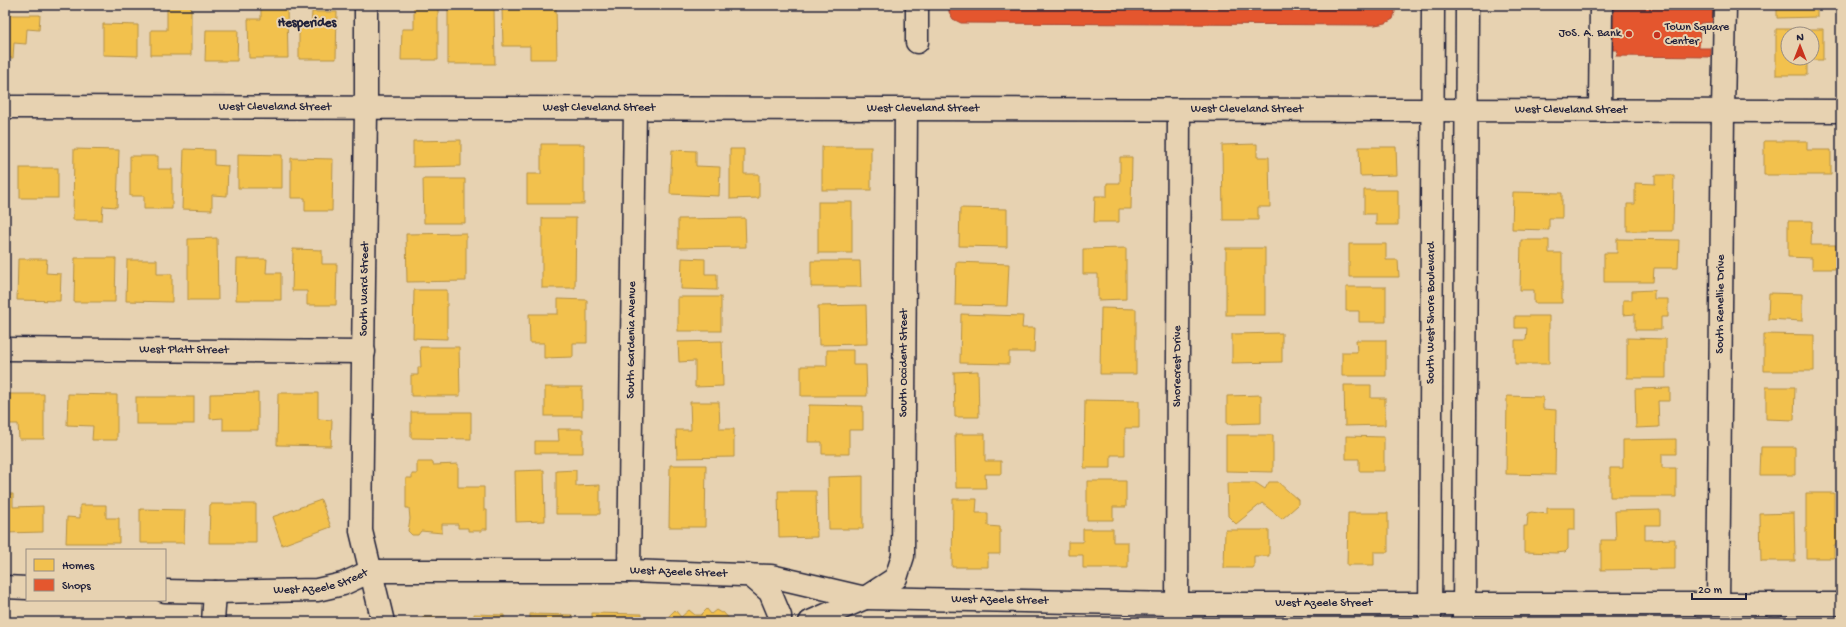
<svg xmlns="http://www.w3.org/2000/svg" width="1846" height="627" font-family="'Gochi Hand',sans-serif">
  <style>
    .homes { fill: #f2c14e; stroke: #b49148; fill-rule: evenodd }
    .shops { fill: #e4572e; stroke: #aa4732 }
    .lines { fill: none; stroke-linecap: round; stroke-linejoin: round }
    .minor-casing { stroke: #22223b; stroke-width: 25 }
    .minor { stroke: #e7d2b1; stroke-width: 22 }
    .poi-dot { fill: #c8321e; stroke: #e7d2b1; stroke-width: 1.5 }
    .labels { text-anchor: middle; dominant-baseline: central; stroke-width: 4; stroke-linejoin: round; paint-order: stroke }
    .poi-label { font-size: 12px; fill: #22223b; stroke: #e7d2b1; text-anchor: start }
    .street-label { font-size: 12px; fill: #22223b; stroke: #e7d2b1 }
    .neighbourhood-label { font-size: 13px; font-weight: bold; fill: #22223b; stroke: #e7d2b1 }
  </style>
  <rect width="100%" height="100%" fill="#e7d2b1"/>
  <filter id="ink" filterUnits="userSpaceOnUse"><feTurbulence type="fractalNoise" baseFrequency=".025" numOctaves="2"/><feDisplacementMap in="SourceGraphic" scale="8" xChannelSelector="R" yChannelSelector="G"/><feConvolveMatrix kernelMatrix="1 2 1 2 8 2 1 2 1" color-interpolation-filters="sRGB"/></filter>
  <g filter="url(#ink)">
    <g class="homes">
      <polygon points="167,5 191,5 191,55 151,55 151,30 167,30"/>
      <polygon points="414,5 438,5 438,60 401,60 402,29 414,29"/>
      <polygon points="463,5 478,5 479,9 494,9 495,64 448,64 448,9 463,9"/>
      <polygon points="516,5 556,5 557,59 530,59 530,46 503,46 502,8 516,8"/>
      <polygon points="1777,5 1817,5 1817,17 1777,18"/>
      <polygon points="261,6 287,6 288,58 249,58 248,19 261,19"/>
      <polygon points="312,12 337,12 336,59 299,59 299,28 311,28"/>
      <polygon points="5,15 40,15 39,30 27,29 26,44 14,43 13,58 5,58"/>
      <polygon points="103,24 138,25 138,56 103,55"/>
      <path d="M1776,29h47v31h-16v15h-31zM1788,34h24v24h-24z"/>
      <polygon points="206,30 238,30 237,61 205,61"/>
      <polygon points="461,140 461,166 413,167 413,141"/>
      <polygon points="1764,141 1807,141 1807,150 1831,150 1831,175 1764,175"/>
      <polygon points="541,144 584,144 584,204 527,204 527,174 541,174"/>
      <polygon points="1257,144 1257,157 1269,157 1270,207 1258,207 1258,220 1223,220 1222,145"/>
      <rect x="822" y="147" width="49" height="43"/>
      <polygon points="1359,147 1396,147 1397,175 1360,176"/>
      <polygon points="74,149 119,150 117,207 103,206 102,220 73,220"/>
      <polygon points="184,149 214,150 214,165 228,166 227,196 212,195 212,210 182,209"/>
      <polygon points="730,149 744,149 744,174 759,174 759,198 730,199"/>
      <polygon points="672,150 696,151 696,166 720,167 719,196 670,194"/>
      <polygon points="238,154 282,155 282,188 238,188"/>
      <polygon points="130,156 158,156 158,169 172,169 172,209 144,209 144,196 130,196"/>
      <polygon points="1120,157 1132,157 1131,209 1119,209 1119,222 1094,222 1095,196 1107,196 1107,183 1120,183"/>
      <polygon points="291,158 333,159 332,211 305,211 305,198 291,198"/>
      <rect x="20" y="168" width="38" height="30"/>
      <rect x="5" y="172" width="2" height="35"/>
      <polygon points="1655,175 1674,175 1673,231 1627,231 1627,204 1635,204 1635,183 1655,184"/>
      <polygon points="423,179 465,179 465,223 424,223"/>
      <polygon points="1364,190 1398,190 1398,225 1376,225 1376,214 1364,214"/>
      <polygon points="1513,192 1562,193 1562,218 1549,218 1549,230 1512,229"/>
      <rect x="818" y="202" width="34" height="51"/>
      <polygon points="960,208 1007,209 1007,247 959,246"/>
      <polygon points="542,218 576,218 575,288 542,288"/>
      <polygon points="745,218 746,247 678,248 678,219"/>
      <polygon points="1788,221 1812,221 1811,245 1836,245 1836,269 1812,269 1812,258 1788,257"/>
      <polygon points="466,233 466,281 407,282 406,234"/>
      <polygon points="217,238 218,300 188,300 188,239"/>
      <polygon points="1617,239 1679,240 1678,268 1654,268 1653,282 1604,282 1604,253 1617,253"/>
      <polygon points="1521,240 1549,240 1549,253 1562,253 1562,303 1534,303 1534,290 1520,290"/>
      <polygon points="1349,244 1386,244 1386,260 1398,260 1399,277 1349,277"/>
      <polygon points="1126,248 1126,299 1098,300 1098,274 1083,274 1083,249"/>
      <rect x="1226" y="248" width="39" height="67"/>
      <polygon points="293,249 322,250 322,264 337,264 336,305 307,305 307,291 292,291"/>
      <polygon points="75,258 116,258 115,302 74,302"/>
      <polygon points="682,258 705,259 705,274 717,274 717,290 681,289"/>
      <polygon points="18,259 47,259 46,273 61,274 60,301 17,300"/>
      <polygon points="237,259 267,259 266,273 281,273 281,300 236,300"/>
      <polygon points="127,260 157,260 157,274 172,274 172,302 126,301"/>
      <polygon points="811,261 860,261 861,287 811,287"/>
      <polygon points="956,262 1009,264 1007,306 955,305"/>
      <polygon points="5,273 8,273 7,303 5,302"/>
      <polygon points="1346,287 1386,287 1386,322 1359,322 1359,311 1346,311"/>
      <polygon points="414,290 447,290 447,339 413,338"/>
      <polygon points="1654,290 1654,299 1668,299 1668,317 1661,317 1661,330 1635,330 1635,314 1623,315 1623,300 1632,300 1632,291"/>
      <polygon points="1769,293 1802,294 1802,321 1768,319"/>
      <rect x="678" y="297" width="43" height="34"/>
      <polygon points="558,299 587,300 587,343 573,343 573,357 544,358 544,343 530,343 529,314 558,314"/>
      <polygon points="866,305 867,344 819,345 818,306"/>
      <polygon points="1101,308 1136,309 1136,374 1100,374"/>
      <polygon points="961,314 1023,316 1022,328 1035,328 1034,352 1009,352 1009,364 960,363"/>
      <polygon points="1515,316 1549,316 1549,364 1515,364 1515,340 1526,340 1527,328 1515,328"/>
      <polygon points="1282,333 1282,362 1232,363 1232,334"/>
      <polygon points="1764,334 1814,335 1814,371 1764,371"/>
      <polygon points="1627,338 1666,339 1666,378 1627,378"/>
      <polygon points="1356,340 1386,340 1386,376 1342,376 1342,352 1357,352"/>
      <polygon points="722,341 723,386 695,387 695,361 679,362 678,342"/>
      <polygon points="420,347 459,347 460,396 411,396 411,375 418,375 418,367 421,367"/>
      <polygon points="827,350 853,350 853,365 866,365 867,396 801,396 801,366 827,366"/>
      <polygon points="978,371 979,417 955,417 954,372"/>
      <polygon points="1344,385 1371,385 1371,398 1385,398 1385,425 1345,426"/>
      <rect x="545" y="387" width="37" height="29"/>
      <polygon points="1766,387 1795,387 1794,420 1766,419"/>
      <polygon points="1670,388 1670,401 1658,401 1659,427 1636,428 1635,389"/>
      <polygon points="258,393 258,430 223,430 223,418 210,419 210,394"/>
      <polygon points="278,393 318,393 318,419 332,420 331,446 277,445"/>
      <polygon points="5,394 44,394 44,439 19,439 18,424 5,424"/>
      <polygon points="68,394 117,395 117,440 92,440 93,426 67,425"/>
      <polygon points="1261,395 1261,423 1227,424 1227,396"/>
      <polygon points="1507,396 1543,397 1543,409 1556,410 1555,475 1506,474"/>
      <rect x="136" y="397" width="58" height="27"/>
      <polygon points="1085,400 1139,401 1139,428 1125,428 1125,455 1111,455 1111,468 1084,468"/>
      <polygon points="690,402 719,402 720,429 734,429 734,457 677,458 676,430 691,430"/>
      <polygon points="809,405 863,406 863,430 849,430 849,454 822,454 822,442 808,442"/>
      <polygon points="411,412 471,412 471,439 411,438"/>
      <polygon points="558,429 583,429 583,453 535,453 535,441 559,441"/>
      <polygon points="955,434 985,434 985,461 1001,461 1001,474 985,474 986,488 956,488"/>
      <polygon points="1226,435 1273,435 1273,472 1226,471"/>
      <polygon points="1346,436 1384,437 1384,471 1359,471 1359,459 1346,459"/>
      <polygon points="1676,439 1676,454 1662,454 1662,468 1676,468 1676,497 1610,497 1610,468 1623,468 1623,440"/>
      <polygon points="1761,447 1795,447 1795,475 1760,475"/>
      <polygon points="417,462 433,462 433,465 458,464 458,487 484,487 484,510 487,510 487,529 482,529 482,531 468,531 468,528 458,528 458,524 442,524 442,533 421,531 418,535 412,535 408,531 410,519 409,508 406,508 406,478 412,478 412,474 417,474"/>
      <polygon points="670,465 706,465 705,527 669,527"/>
      <polygon points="544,470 545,521 516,522 515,471"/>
      <polygon points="576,470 576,486 600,485 600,514 556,514 556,471"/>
      <polygon points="863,476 863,529 829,529 828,477"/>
      <polygon points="1087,481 1126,481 1126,507 1113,507 1113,520 1087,520"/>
      <polygon points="1269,482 1278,482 1298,500 1298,505 1282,519 1262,503 1236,524 1228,516 1227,483 1256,483 1265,489"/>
      <polygon points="778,491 816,491 817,537 779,538"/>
      <polygon points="1806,493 1834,493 1834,519 1841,519 1841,545 1834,545 1834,558 1806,558"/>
      <polygon points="5,494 13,494 13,507 43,506 43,532 5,533"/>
      <polygon points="953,499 977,499 976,513 988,513 988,526 1000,527 1000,554 988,554 988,567 952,567"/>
      <polygon points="321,500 331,527 282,545 272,517"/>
      <polygon points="210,504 256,504 256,543 209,543"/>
      <polygon points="80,505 106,505 106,518 119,518 119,543 66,543 67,517 80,518"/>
      <polygon points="1547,508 1575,508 1575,530 1568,530 1568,549 1565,552 1556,553 1524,552 1524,526 1527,526 1528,514 1531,512 1547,514"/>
      <polygon points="140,509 185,510 184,543 140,543"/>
      <polygon points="1660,510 1660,525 1645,525 1645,540 1675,539 1675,569 1601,570 1601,540 1616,540 1615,511"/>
      <polygon points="1348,513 1388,513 1388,552 1374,552 1374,565 1347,565"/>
      <polygon points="1794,513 1795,561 1761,561 1760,514"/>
      <polygon points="1083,529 1113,529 1113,542 1128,542 1128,568 1083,568 1083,555 1068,555 1068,542 1083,542"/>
      <polygon points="1225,530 1269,530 1269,556 1254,556 1254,568 1224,568"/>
      <polygon points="707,609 711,614 716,610 721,613 723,612 732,622 673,622 669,616 675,610 681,617 689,610 695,615 701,615"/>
      <polygon points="592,613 642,614 642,622 592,622"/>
      <polygon points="474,614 504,615 504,622 474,622"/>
      <polygon points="530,614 572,615 572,622 530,622"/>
      <rect x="423" y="617" width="41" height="5"/>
      <rect x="116" y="618" width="37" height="4"/>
      <polygon points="55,619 55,622 5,622 5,620"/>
    </g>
    <g class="shops">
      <polygon points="949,5 1395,5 1395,12 1393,19 1386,23 1375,25 961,23 953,19 949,12"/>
      <polygon points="1614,5 1714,5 1714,22 1700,23 1699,48 1711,48 1711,57 1616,56 1618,50 1613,50"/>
    </g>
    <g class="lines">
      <g class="minor-casing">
        <g id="minor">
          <polyline points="366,5 366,109 361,531 383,622"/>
          <polyline points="917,5 917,42"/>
          <path id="s1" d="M5,107l1836,4"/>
          <polyline points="1600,110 1601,5"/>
          <path id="s2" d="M5,349l359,3"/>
          <path id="s3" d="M629,571l6,-462"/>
          <polyline points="750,575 770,592 780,616 780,622"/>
          <polyline points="5,587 27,588"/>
          <path id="s4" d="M165,591l50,1 102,-2 26,-6 28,-13h258l142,5 94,22 312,6h664"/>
          <path id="s5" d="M1718,604l5,-493 2,-106"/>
          <polyline points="213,622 215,592"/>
          <path id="s6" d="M810,622l55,-24 31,-20 7,-22 3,-446"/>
          <path id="s7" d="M1174,622l3,-18 2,-494"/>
          <path id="s8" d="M1430,622l3,-617"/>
          <polyline points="1464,622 1467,5"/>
        </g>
      </g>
      <use href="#minor" class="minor"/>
    </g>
  </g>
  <g class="poi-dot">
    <circle cx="1629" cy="34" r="4"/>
    <circle cx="1657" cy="35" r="4"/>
  </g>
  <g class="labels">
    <g class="poi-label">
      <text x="1665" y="28">Town Square<tspan x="1665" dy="14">Center</tspan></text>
      <text x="1621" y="34" text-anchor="end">JoS. A. Bank</text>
    </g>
    <g class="street-label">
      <text stroke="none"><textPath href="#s1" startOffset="270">West Cleveland Street</textPath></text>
      <text stroke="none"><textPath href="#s1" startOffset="594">West Cleveland Street</textPath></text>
      <text stroke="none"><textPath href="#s1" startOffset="918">West Cleveland Street</textPath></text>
      <text stroke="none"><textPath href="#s1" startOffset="1242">West Cleveland Street</textPath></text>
      <text stroke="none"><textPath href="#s1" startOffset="1566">West Cleveland Street</textPath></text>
      <text transform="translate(365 289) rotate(-89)">South Ward Street</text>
      <text stroke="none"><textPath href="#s5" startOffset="300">South Renellie Drive</textPath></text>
      <text stroke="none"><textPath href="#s8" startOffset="309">South West Shore Boulevard</textPath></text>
      <text stroke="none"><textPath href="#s3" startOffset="231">South Gardenia Avenue</textPath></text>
      <text stroke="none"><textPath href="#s2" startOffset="179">West Platt Street</textPath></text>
      <text stroke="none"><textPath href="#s6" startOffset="313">South Occident Street</textPath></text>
      <text stroke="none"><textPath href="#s7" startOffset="256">Shorecrest Drive</textPath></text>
      <text stroke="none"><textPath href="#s4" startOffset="517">West Azeele Street</textPath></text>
      <text stroke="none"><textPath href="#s4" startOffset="157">West Azeele Street</textPath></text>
      <text stroke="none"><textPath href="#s4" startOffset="841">West Azeele Street</textPath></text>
      <text stroke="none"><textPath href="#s4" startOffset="1165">West Azeele Street</textPath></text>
    </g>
    <g class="neighbourhood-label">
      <text x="307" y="23">Hesperides</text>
    </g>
  </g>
  <rect width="1846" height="627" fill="none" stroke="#e7d2b1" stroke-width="20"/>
  <rect x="10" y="10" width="1826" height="607" fill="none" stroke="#22223b" stroke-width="1.5" filter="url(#ink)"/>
  <rect x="26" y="549" width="140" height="52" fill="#e7d2b1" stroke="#988c82"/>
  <rect x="34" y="559" width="20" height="12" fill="#f2c14e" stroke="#988c82"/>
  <text x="62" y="569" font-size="12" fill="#22223b">Homes</text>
  <rect x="34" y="579" width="20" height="12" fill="#e4572e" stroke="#988c82"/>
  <text x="62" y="589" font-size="12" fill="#22223b">Shops</text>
  <g transform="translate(1800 46)"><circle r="19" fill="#e7d2b1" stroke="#988c82"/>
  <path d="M0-3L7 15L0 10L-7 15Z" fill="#c8321e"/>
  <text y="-6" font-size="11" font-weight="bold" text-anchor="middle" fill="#22223b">N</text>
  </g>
  <path d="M1692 593v6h54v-6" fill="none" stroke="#22223b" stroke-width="2"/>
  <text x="1698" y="593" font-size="12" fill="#22223b" stroke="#e7d2b1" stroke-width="3" paint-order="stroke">20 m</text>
</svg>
